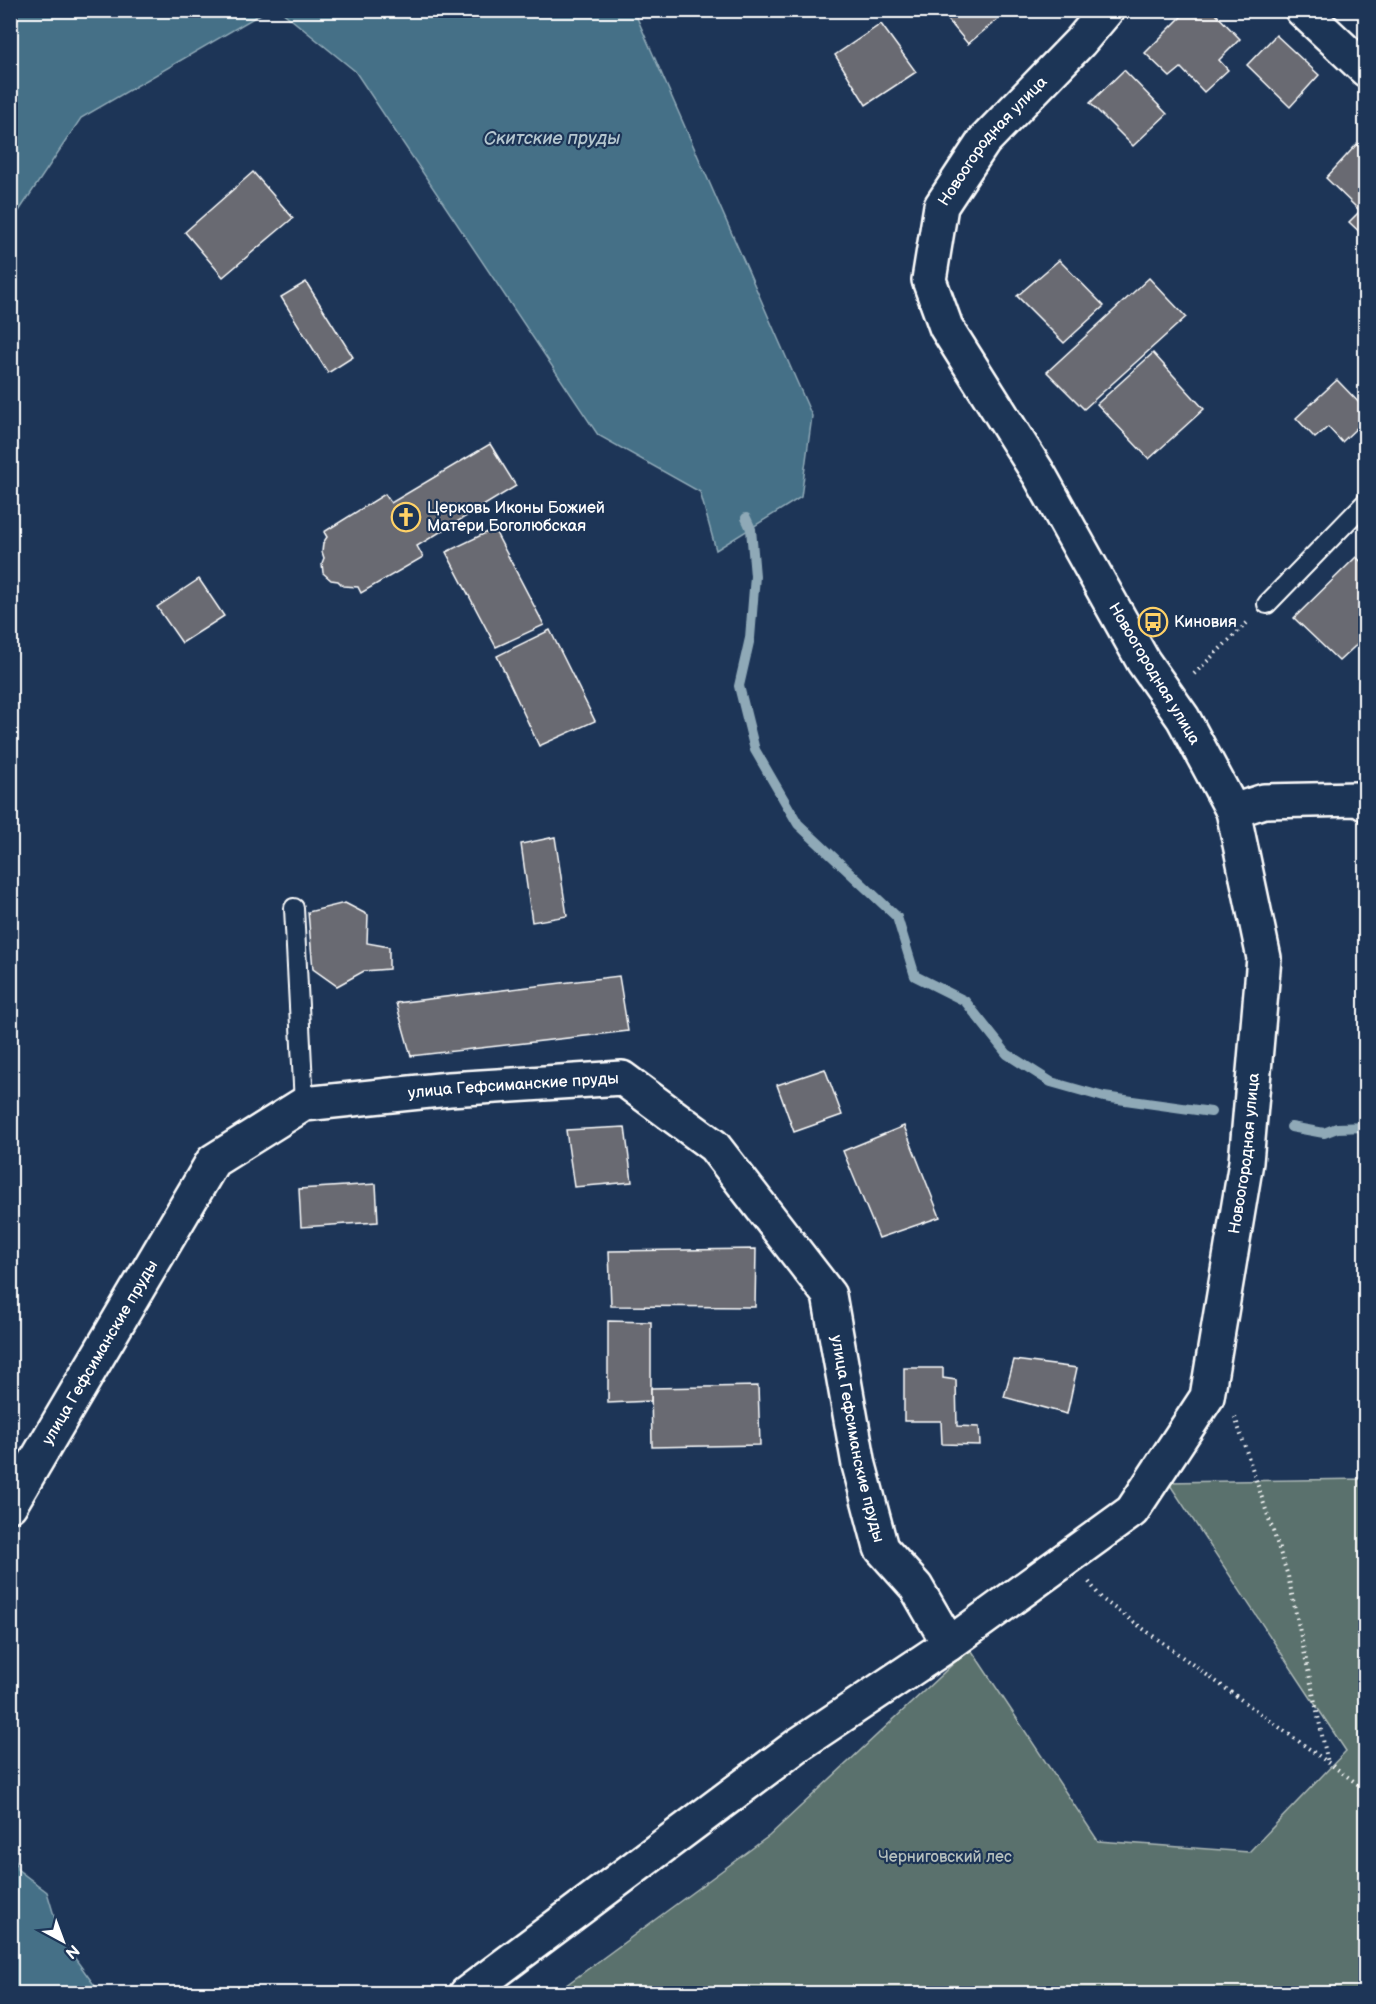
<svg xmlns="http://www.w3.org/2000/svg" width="1376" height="2004" font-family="'Balsamiq Sans',sans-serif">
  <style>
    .green { fill: #5a716d; stroke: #acb8b6; stroke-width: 1.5 }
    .water { fill: #447087; stroke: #8fa9b7; stroke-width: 1.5 }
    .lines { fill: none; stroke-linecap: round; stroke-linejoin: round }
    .stream { stroke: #8fa9b7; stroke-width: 10 }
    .building { fill: #696b72; stroke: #fff; stroke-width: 1.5 }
    .lane-casing { stroke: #fff; stroke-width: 22 }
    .street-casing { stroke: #fff; stroke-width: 38 }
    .secondary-casing { stroke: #fff; stroke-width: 38 }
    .path { stroke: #fff; stroke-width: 4; stroke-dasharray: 1.5 4.5; stroke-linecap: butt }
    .lane { stroke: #1d3557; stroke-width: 18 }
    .street { stroke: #1d3557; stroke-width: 33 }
    .secondary { stroke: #1d3557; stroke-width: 33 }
    .labels { text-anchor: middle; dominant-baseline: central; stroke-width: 4.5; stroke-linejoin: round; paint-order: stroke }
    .street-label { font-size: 16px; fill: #fff; stroke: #1d3557 }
    .poi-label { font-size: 16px; fill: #fff; stroke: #1d3557; text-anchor: start }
    .park-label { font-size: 16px; fill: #b5bfbd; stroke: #1d3557 }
    .water-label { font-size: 18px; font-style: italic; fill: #b4c6cf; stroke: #1d3557 }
  </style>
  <rect width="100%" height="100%" fill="#1d3557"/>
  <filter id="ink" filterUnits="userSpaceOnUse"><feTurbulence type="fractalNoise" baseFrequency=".0167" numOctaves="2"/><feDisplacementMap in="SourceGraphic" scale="12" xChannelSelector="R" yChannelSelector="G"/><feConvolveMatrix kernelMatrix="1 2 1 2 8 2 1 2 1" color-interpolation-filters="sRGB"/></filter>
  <g filter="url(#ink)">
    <polygon class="green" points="1365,1479 1365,1993 554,1994 769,1836 970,1648 1098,1841 1249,1852 1346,1751 1168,1482"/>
    <g class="water">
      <polygon points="11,10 266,10 266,11 81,118 11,223"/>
      <polygon points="281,11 634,11 812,416 801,497 716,550 700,492 598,435 355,71"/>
      <polygon points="10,1828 17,1869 47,1892 61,1939 100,1993 19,1993 11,1981"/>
    </g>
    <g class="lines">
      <g class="stream">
        <polyline points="746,518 751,529 755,576 750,638 739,686 755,750 798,824 897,917 915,976 965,1001 1007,1054 1051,1082 1104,1097 1211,1112"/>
        <polyline points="1291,1127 1324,1133 1337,1128 1366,1127"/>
      </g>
    </g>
    <g class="building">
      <polygon points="940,10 990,10 998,19 968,44"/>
      <polygon points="1188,10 1212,10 1240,39 1219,60 1228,70 1204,92 1181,68 1170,77 1145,53"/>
      <polygon points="881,24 916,72 866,105 835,55"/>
      <polygon points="1276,35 1319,75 1290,107 1247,65"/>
      <polygon points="1124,70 1167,114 1133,146 1090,103"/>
      <polygon points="1357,144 1366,153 1366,238 1349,222 1360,211 1326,178"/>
      <polygon points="253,172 293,218 223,277 185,232"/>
      <polygon points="1059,260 1104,306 1064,343 1017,296"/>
      <polygon points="1149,278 1186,317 1084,409 1047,372"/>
      <polygon points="306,282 353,357 328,373 281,297"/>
      <polygon points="1153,353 1204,409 1149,459 1097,404"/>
      <polygon points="1337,380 1366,410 1366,419 1342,442 1328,427 1315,438 1296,418"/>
      <polygon points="490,444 516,486 417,546 423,557 361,593 358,587 343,586 338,581 331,580 323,573 322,563 324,558 322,552 323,543 327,537 324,532 385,494 391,503"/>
      <polygon points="494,529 544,625 496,647 446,552"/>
      <polygon points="1356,557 1366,566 1366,636 1339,661 1294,618"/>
      <polygon points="199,579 224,616 182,643 157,607"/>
      <polygon points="550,630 595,721 539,746 497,656"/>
      <polygon points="555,837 567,916 532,922 521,844"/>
      <polygon points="345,903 368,915 367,943 389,947 389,969 364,971 337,986 313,969 308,912"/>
      <polygon points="619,976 628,1031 411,1056 396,1003"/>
      <polygon points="825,1069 842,1115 794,1132 777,1085"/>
      <polygon points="904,1126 940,1217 879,1238 843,1151"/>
      <polygon points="625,1127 632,1182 574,1187 566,1130"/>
      <polygon points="376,1184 378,1222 301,1227 299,1189"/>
      <polygon points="756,1249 755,1307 611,1306 609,1251"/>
      <polygon points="608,1321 651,1322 651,1401 608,1403"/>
      <polygon points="1014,1360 1077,1368 1067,1414 1004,1397"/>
      <polygon points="904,1368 943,1368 943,1378 956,1380 957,1426 979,1427 980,1445 942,1444 941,1421 904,1421"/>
      <polygon points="758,1386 760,1445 652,1447 651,1388"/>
    </g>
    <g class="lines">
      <g class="lane-casing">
        <g id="lane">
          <polyline points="1267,604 1366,502"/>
          <polyline points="294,908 304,1104"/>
        </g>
      </g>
      <g class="street-casing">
        <g id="street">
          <polyline points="1302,10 1366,70"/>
          <polyline points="1233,811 1264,801 1358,799 1366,804"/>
          <path id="s1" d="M10,1505l203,-344 91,-57 145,-15 173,-11 92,68 115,149 30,170 22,83 35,39 33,57"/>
        </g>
      </g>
      <g class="secondary-casing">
        <g id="secondary">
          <path id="s2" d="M466,1994l332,-249 151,-101 183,-133 75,-114 39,-235 18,-204 -31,-147 -50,-93 -40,-57 -103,-185 -94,-149 -17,-47 12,-74 43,-65 96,-99 27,-32"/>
        </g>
      </g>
      <g class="path">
        <polyline points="1194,674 1249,621"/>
        <polyline points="1235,1417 1288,1576 1328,1763"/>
        <polyline points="1089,1582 1102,1599 1366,1790"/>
      </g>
      <use href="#lane" class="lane"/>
      <use href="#street" class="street"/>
      <use href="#secondary" class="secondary"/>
    </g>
  </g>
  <defs>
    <g id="church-ring" transform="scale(1.5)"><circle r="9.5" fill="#1d3557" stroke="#ffd166" stroke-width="1.5"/><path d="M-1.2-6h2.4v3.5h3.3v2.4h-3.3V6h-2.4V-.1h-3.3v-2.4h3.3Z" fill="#ffd166"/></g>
    <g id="bus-ring" transform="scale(1.5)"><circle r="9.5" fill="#1d3557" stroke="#ffd166" stroke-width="1.5"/><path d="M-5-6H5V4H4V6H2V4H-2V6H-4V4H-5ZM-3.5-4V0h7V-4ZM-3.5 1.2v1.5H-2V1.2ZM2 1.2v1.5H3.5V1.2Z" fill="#ffd166"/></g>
  </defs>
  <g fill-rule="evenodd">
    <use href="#church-ring" x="406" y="517"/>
    <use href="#bus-ring" x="1153" y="622"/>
  </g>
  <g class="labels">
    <g class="street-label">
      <text stroke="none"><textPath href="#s2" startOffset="2324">Новоогородная улица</textPath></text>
      <text transform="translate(1154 674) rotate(59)">Новоогородная улица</text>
      <text stroke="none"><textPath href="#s1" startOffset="717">улица Гефсиманские пруды</textPath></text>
      <text stroke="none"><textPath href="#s2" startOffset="1206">Новоогородная улица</textPath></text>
      <text stroke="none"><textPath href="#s1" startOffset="177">улица Гефсиманские пруды</textPath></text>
      <text stroke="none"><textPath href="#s1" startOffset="1275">улица Гефсиманские пруды</textPath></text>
    </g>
    <g class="poi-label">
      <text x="427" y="508">Церковь Иконы Божией<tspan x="427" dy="18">Матери Боголюбская</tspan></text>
      <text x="1174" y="622">Киновия</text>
    </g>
    <g class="park-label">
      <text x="945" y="1857">Черниговский лес</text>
    </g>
    <g class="water-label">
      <text x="552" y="138">Скитские пруды</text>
    </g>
  </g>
  <rect width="1376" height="2004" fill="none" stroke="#1d3557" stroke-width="36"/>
  <rect x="18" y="18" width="1340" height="1968" fill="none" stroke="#fff" stroke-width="2" filter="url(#ink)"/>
  <g transform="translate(63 1941) rotate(139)" stroke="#1d3557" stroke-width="4.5" paint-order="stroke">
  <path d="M0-4.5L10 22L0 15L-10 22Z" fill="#ffffff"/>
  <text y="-9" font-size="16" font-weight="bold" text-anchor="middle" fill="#ffffff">N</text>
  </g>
</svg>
